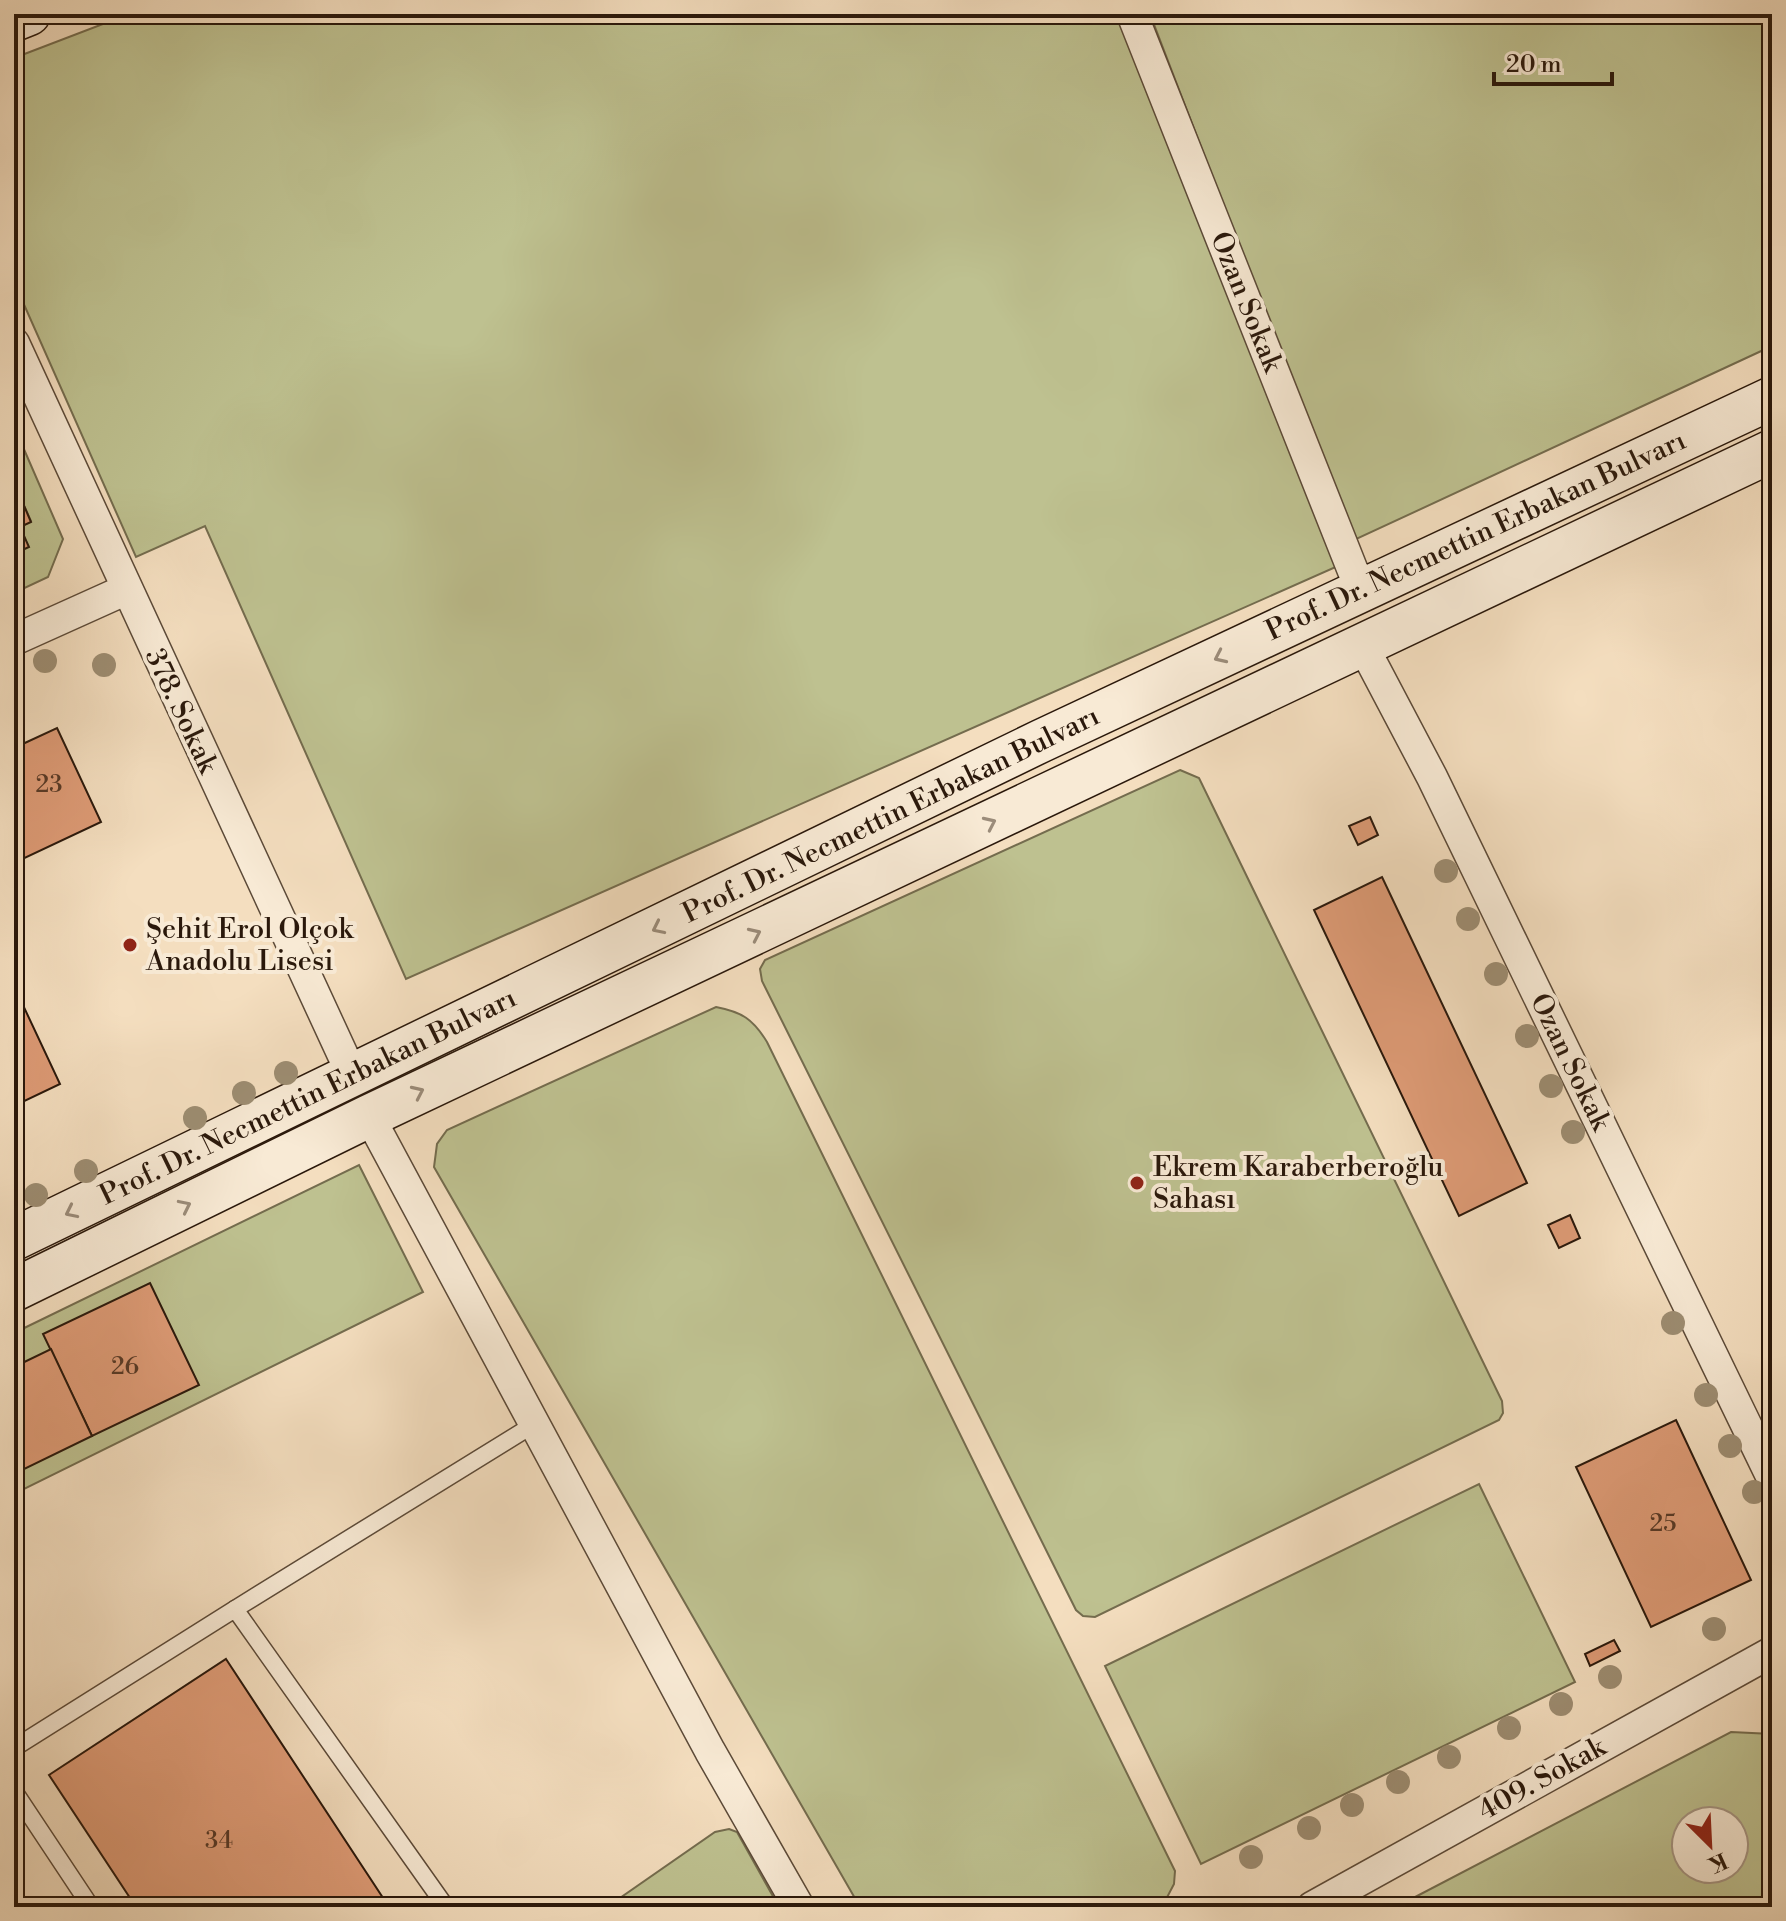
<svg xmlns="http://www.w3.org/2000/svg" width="1786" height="1921" font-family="'Libre Bodoni',serif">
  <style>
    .green { fill: #bec190; stroke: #746c4e; stroke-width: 2; fill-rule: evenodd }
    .building { fill: #de9b76; stroke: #2a180b; stroke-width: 2 }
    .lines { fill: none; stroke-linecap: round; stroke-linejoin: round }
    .lane-casing { stroke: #5c4a38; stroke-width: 19 }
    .street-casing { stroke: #5c4a38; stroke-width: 33 }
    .secondary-casing { stroke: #2a180b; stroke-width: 45 }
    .lane { stroke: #f8ead5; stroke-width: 16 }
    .street { stroke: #f8ead5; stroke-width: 30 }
    .secondary { stroke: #f8ead5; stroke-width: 42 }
    .tree { fill: #9d8d72 }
    .oneway { stroke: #9b8c7a }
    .poi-dot { fill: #8f2418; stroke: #f8ead5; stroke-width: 3 }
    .labels { text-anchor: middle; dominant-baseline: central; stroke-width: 8; stroke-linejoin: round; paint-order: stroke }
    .number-label { font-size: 24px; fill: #573926 }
    .street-label { font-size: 28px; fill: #2a180b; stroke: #f8ead5 }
    .poi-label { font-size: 28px; fill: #2a180b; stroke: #f8ead5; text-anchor: start }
  </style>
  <rect width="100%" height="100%" fill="#f4debf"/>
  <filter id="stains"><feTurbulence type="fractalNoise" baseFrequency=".0025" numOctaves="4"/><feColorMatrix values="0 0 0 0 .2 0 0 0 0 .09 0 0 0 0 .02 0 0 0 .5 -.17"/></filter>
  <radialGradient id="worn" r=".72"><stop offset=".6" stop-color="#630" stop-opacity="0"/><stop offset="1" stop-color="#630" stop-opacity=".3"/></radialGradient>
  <g class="green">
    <polygon points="129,14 1119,14 1347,562 406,979 205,526 136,557 14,282 14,58"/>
    <polygon points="1150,14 1772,14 1772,346 1352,541"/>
    <polygon points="23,447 63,539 48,577 14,593 14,554 20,527 31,521 22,501 16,503 14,500 14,450"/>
    <polygon points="1180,770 1199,778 1502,1401 1503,1413 1499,1420 1095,1617 1083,1616 1076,1610 762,981 760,969 765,960"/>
    <path d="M716,1007c26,5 37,12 51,35l408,829 -1,13 -12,23h-302l-426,-740 3,-23 10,-14z"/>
    <polygon points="359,1165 423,1292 14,1494 14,1333"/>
    <polygon points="1479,1484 1575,1682 1201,1864 1105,1666"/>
    <path d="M1731,1732l41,2v173h-376zM1686,1821h48v48h-48z"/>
    <polygon points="729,1829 737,1832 779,1907 607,1907 715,1832"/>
  </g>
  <g class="building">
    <polygon points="14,500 16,503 22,501 31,522 20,527 29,547 14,554"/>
    <polygon points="57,728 101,822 14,863 14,748"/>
    <polygon points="1370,817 1378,835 1358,845 1349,826"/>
    <polygon points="1382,877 1527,1183 1459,1216 1314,910"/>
    <polygon points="14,986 60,1084 14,1106"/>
    <polygon points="1570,1215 1580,1238 1559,1248 1548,1225"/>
    <polygon points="150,1283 199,1385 92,1436 43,1334"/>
    <polygon points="51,1349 92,1436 14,1474 14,1367"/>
    <polygon points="1676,1420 1751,1580 1651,1627 1576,1467"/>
    <polygon points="1614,1640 1620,1651 1590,1666 1585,1654"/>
    <polygon points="226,1659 389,1907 136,1907 49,1775"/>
  </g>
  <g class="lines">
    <g class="lane-casing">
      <g id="lane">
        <polyline points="235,1609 536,1423"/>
        <polyline points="14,1748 235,1609 446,1907"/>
        <polyline points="14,1791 91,1907"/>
      </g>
    </g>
    <g class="street-casing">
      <g id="street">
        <polyline points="1132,14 1353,571 1366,588"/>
        <polyline points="14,343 353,1077"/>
        <polyline points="14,640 125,590"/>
        <polyline points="1364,648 1432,777 1772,1478"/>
        <polyline points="369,1116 710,1751 799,1907"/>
        <polyline points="1312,1907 1772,1652"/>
      </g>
    </g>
    <g class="secondary-casing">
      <g id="secondary">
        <polyline points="14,20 29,14"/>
        <polyline points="14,1239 1041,741 1772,398"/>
        <polyline points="14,1290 369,1116 1772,451"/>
      </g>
    </g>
    <use href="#lane" class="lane"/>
    <use href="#street" class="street"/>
    <use href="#secondary" class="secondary"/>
  </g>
  <g class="tree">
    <circle cx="45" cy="661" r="12"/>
    <circle cx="104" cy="665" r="12"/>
    <circle cx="1446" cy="871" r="12"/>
    <circle cx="1468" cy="919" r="12"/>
    <circle cx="1496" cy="974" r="12"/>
    <circle cx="1527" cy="1036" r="12"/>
    <circle cx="286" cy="1073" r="12"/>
    <circle cx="1551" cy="1086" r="12"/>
    <circle cx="244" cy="1093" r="12"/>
    <circle cx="195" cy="1118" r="12"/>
    <circle cx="1573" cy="1132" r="12"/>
    <circle cx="86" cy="1171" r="12"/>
    <circle cx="36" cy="1195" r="12"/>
    <circle cx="1673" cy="1323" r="12"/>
    <circle cx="1706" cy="1395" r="12"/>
    <circle cx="1730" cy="1446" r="12"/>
    <circle cx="1754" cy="1492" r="12"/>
    <circle cx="1714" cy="1629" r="12"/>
    <circle cx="1610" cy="1677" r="12"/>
    <circle cx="1561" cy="1704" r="12"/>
    <circle cx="1509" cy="1728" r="12"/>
    <circle cx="1449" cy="1757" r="12"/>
    <circle cx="1398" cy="1782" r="12"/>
    <circle cx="1352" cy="1805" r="12"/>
    <circle cx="1309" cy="1828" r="12"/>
    <circle cx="1251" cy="1857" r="12"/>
  </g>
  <defs><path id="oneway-chevron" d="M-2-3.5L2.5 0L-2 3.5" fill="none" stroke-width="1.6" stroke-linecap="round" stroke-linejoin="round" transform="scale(2)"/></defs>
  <g class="oneway">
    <use href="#oneway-chevron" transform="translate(1220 657) rotate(155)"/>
    <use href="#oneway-chevron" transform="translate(990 823) rotate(-25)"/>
    <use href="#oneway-chevron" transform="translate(658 928) rotate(154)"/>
    <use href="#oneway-chevron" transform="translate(755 934) rotate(-25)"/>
    <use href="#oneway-chevron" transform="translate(418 1092) rotate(-25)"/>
    <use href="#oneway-chevron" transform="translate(185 1206) rotate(-26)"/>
    <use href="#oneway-chevron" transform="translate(71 1212) rotate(154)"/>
  </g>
  <g class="poi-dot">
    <circle cx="130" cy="945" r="8"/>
    <circle cx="1137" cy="1183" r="8"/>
  </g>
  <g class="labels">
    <g class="number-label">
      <text x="49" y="785">23</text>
      <text x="125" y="1367">26</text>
      <text x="1663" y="1524">25</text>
      <text x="219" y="1841">34</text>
    </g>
    <g class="street-label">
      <text transform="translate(1246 302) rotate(68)">Ozan Sokak</text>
      <text transform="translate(1476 536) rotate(-25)">Prof. Dr. Necmettin Erbakan Bulvarı</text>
      <text transform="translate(181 711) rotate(65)">378. Sokak</text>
      <text transform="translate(891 815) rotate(-26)">Prof. Dr. Necmettin Erbakan Bulvarı</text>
      <text transform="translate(1570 1062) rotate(64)">Ozan Sokak</text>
      <text transform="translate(308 1097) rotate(-26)">Prof. Dr. Necmettin Erbakan Bulvarı</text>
      <text transform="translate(1542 1779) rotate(-29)">409. Sokak</text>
    </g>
    <g class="poi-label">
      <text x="146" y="929">Şehit Erol Olçok<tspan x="146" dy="32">Anadolu Lisesi</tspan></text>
      <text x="1153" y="1167">Ekrem Karaberberoğlu<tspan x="1153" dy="32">Sahası</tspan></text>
    </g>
  </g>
  <rect width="1786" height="1921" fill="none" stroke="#f4debf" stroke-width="48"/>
  <rect x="16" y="16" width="1754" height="1889" fill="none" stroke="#2a180b" stroke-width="4"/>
  <rect x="24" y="24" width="1738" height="1873" fill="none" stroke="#2a180b" stroke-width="2"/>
  <g transform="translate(1710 1845) rotate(156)"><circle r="38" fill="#f8ead5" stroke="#a69684" stroke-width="2"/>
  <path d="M0-6L14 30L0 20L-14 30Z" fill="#8f2418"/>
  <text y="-12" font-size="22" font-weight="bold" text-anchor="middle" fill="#2a180b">K</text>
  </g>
  <path d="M1494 72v12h118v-12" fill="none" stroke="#2a180b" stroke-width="4"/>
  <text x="1506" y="72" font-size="24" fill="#2a180b" stroke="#f8ead5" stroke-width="6" paint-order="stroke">20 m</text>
  <rect width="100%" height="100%" filter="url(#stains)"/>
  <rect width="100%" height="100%" fill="url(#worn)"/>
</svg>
